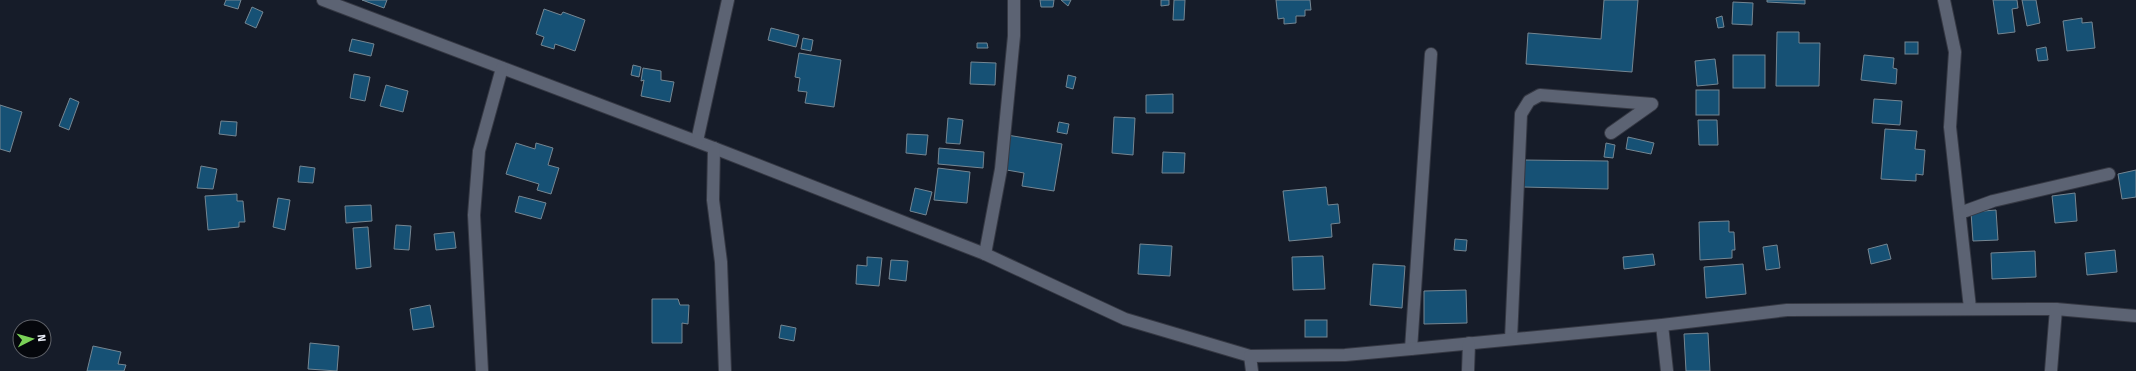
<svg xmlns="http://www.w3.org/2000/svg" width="2136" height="371" font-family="'Fira Sans',sans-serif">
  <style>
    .building { fill: #165175; stroke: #758692 }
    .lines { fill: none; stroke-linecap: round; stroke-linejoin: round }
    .minor-casing { stroke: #353843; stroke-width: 14 }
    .minor { stroke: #5c6373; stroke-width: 12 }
  </style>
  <rect width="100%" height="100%" fill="#161c29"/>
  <g class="building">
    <polygon points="226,0 241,0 238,9 224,5"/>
    <polygon points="362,0 387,0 384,8"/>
    <polygon points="1040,0 1054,0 1053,7 1041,7"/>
    <polygon points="1061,0 1071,0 1068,6"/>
    <polygon points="1161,0 1169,0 1169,5 1161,6"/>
    <polygon points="1174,0 1185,0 1184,20 1173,20"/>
    <polygon points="1276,0 1310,0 1311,10 1305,10 1305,16 1296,16 1296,23 1284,24 1284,18 1278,19"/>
    <polygon points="1604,0 1638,0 1632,72 1526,64 1528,33 1601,39"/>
    <polygon points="1767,0 1805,0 1805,4 1767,2"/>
    <polygon points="1993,0 2017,0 2018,8 2012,9 2015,32 1998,34"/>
    <polygon points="2022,0 2036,0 2040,23 2027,26"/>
    <polygon points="1733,2 1753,3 1752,25 1732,24"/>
    <polygon points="252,7 263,12 256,28 245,23"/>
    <polygon points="544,9 561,15 563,12 585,20 575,51 555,44 554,49 541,45 544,37 536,34"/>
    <polygon points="1722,16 1724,27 1718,28 1716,18"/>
    <polygon points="2082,18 2082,23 2092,22 2095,48 2067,51 2063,21"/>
    <polygon points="771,28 799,35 796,47 768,40"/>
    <polygon points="1777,32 1799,32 1799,43 1820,43 1819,86 1776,86"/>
    <polygon points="803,38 813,40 811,51 801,49"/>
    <polygon points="352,39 374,44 371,56 349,51"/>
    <rect x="1905" y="42" width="13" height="12"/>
    <polygon points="977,43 987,43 988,48 977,48"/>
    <polygon points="2046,47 2048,60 2038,61 2036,49"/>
    <polygon points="799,53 841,60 834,107 805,103 807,92 798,91 800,78 795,77"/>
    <rect x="1733" y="55" width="32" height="33"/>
    <polygon points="1864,55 1894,58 1893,68 1897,69 1896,84 1861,80"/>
    <polygon points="1715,59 1718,84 1697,86 1695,61"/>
    <polygon points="971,62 996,63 995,85 970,84"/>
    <polygon points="633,65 641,67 639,77 631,75"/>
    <polygon points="643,68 661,71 661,80 674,82 670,102 641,96 644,80 641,81"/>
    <polygon points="354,74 370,77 365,101 350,98"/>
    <polygon points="1068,75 1076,77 1073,89 1066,87"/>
    <polygon points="386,85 408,91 403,112 380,106"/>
    <rect x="1696" y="90" width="23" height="25"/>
    <polygon points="1173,94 1173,113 1146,113 1146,95"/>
    <polygon points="70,98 79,102 69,130 59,126"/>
    <polygon points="1874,99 1902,101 1900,125 1872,123"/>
    <polygon points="0,105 22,112 10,152 0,149"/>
    <polygon points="1114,117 1135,118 1133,155 1112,153"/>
    <polygon points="948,118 963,120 960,144 946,143"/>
    <polygon points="1698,120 1717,120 1718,145 1699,145"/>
    <polygon points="221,121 237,122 236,136 219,134"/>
    <polygon points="1059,122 1069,124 1067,134 1057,132"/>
    <polygon points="1885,129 1917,131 1915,149 1925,150 1923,175 1916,174 1916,181 1881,179"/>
    <polygon points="907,134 928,135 926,155 906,153"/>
    <polygon points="1007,135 1062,144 1054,191 1022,186 1024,173 1001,169"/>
    <polygon points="1628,137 1654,143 1651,154 1626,149"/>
    <polygon points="516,143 535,149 536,143 553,148 548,165 559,168 551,194 537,190 539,184 506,174"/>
    <polygon points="1606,143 1615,145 1613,158 1604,157"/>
    <polygon points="939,148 984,152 983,168 938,164"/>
    <polygon points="1163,152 1185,153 1184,173 1162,173"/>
    <polygon points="1522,160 1608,161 1608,189 1522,187"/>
    <polygon points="201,166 217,169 213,189 197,188"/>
    <polygon points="300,166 315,168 313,183 298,182"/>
    <polygon points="938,168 970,172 967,203 934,200"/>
    <polygon points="2136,170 2136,197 2122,199 2118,174"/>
    <polygon points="1326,187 1328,205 1338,204 1340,223 1331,224 1332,237 1289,241 1283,191"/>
    <polygon points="915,188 932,192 926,215 910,211"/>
    <polygon points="2075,193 2077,221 2055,223 2052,196"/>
    <polygon points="237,194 237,201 243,201 245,222 239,222 239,227 208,230 205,196"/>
    <polygon points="519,196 546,203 541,219 515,212"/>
    <polygon points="278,198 290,200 285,230 273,227"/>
    <polygon points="371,205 372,221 346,223 345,206"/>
    <polygon points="1996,210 1998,240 1973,241 1971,212"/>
    <polygon points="1729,221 1729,232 1734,232 1735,250 1732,250 1732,258 1700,260 1699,222"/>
    <polygon points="396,225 411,226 409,250 394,249"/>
    <polygon points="368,227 371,267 356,269 353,228"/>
    <polygon points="454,232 456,248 436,250 434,234"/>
    <polygon points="1455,239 1467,240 1466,251 1454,250"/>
    <polygon points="1140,244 1172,246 1170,276 1138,274"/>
    <polygon points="1887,244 1891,259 1871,264 1868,249"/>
    <polygon points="1777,245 1780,268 1766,270 1763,247"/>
    <polygon points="2115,250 2117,272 2087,275 2085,253"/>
    <polygon points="2035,251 2036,277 1992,279 1991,253"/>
    <polygon points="1653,254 1655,265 1624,269 1623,257"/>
    <polygon points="1323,256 1325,289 1293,290 1292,257"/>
    <polygon points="867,257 882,258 879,286 856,284 857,265 867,266"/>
    <polygon points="891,260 908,261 906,281 889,279"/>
    <polygon points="1373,264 1405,266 1402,308 1370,305"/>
    <polygon points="1743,264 1746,294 1706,298 1704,267"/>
    <polygon points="1466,290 1467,323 1424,324 1424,291"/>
    <polygon points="652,299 678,299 680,305 689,305 688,324 682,323 682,343 652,343"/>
    <polygon points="430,305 434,327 413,330 410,309"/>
    <rect x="1305" y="320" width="22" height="17"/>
    <polygon points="781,325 796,328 794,341 779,338"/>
    <polygon points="1708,333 1710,371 1686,371 1684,334"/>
    <polygon points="310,343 339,346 337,371 308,369"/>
    <polygon points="93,346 121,352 118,364 126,365 124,371 87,371"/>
  </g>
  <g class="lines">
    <g class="minor-casing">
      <g id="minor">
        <polyline points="323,0 714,148 985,254 1125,319 1250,356 1252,371"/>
        <polyline points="1944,0 1955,52 1950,127 1970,308"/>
        <polyline points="697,141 728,0"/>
        <polyline points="714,148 713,200 721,262 725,371"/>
        <polyline points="1960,213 1993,201 2109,174"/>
        <polyline points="985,254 1001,169 1014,36 1014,0"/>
        <polyline points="1662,325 1667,371"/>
        <polyline points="1511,339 1521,114 1529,101 1540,95 1652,104 1611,133"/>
        <polyline points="1411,349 1431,54"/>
        <polyline points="1250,356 1345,355 1411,349 1662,325 1787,310 2056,309 2136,316"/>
        <polyline points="482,371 474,215 479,151 502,68"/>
        <polyline points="1468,371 1469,343"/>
        <polyline points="2051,371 2056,309"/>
      </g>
    </g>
    <use href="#minor" class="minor"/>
  </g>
  <g transform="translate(32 339) rotate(84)"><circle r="19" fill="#05070c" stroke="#5f6269"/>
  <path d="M0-3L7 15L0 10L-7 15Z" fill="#7ad157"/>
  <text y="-6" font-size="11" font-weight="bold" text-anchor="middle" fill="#e7ebf5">N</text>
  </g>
</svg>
